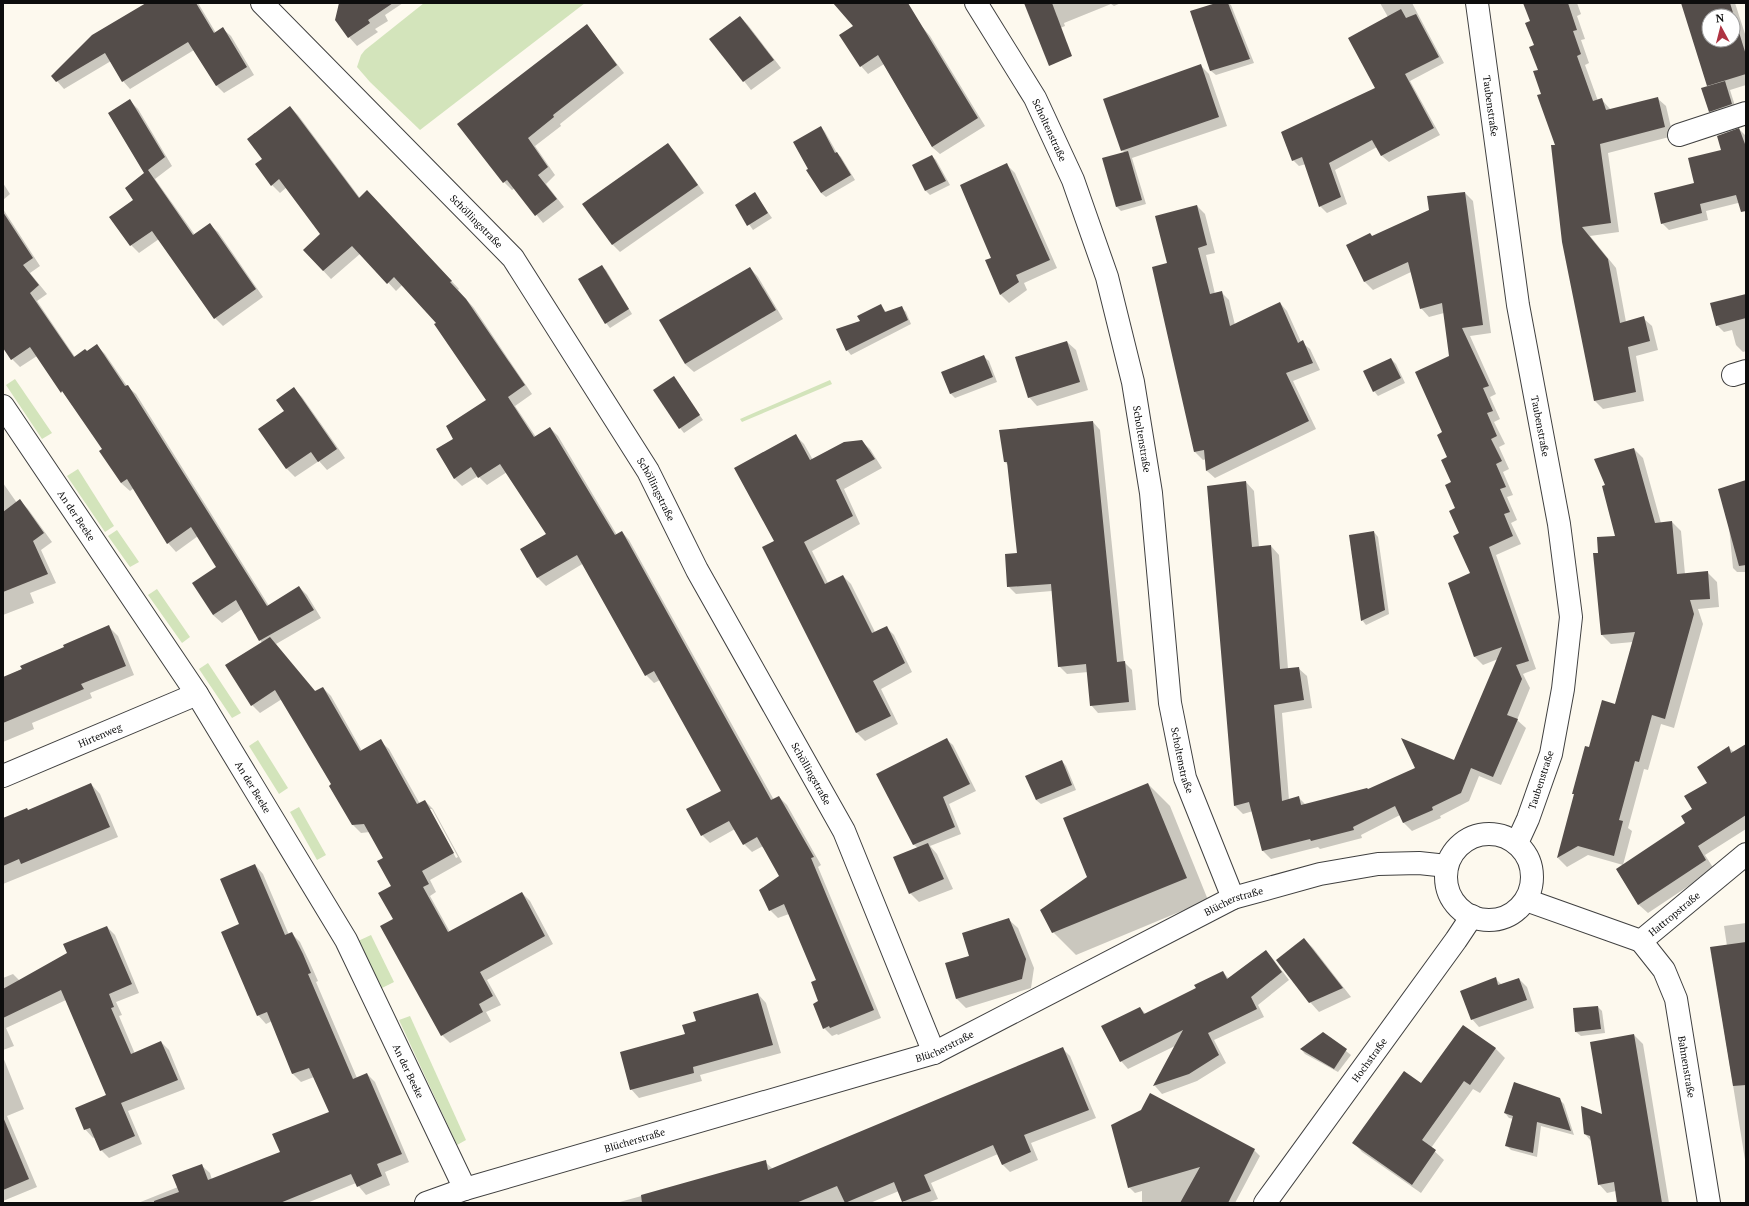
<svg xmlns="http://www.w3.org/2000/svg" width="1749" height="1206" font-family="'PT Serif',serif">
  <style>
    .green { fill: #d3e4bb }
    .shadow { fill: #0003; fill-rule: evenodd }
    .building { fill: #544d4a; fill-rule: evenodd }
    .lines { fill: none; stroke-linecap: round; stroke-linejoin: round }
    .minor-casing { stroke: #404040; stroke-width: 24 }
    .minor { stroke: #fff; stroke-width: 22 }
    .labels { text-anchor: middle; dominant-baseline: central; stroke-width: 4; stroke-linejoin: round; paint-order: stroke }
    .street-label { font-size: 10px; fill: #0d0d0d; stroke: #fff }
  </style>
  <rect width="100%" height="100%" fill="#fdf9ee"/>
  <g class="green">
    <polygon points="424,3 585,3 420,130 370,82 357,67 361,55 365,50"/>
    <polygon points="15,379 52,433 42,439 6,385"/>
    <polygon points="830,380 832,384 742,422 740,419"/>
    <polygon points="78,469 114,526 105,532 67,476"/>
    <polygon points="117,530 139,562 130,567 108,536"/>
    <polygon points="157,589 190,637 182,643 148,595"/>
    <polygon points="208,663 241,713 232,718 199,669"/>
    <polygon points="258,740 288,788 279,794 249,746"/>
    <polygon points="299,807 326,855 317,860 290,812"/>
    <polygon points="371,935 394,982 382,988 358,941"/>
    <polygon points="410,1016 466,1140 457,1145 399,1020"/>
  </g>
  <g class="shadow">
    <polygon points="148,3 198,3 216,33 223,29 231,36 254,75 224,93 216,85 194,50 130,89 123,81 111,61 64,89 57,81"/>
    <polygon points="340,3 403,3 385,15 388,21 375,29 378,32 357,46 349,37"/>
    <polygon points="837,3 902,3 930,36 985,126 940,154 932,147 884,64 868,74 861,66 855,26"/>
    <polygon points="1025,3 1121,3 1114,6 1111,4 1064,23 1065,26 1043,35"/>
    <polygon points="1220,3 1228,3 1231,5 1254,63 1216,75 1211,71 1192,12"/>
    <polygon points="1380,3 1412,3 1444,63 1410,81 1440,135 1389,162 1382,156 1377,147 1335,170 1347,204 1327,213 1320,206 1306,164 1299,166 1293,160 1376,88 1388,17"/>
    <polygon points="1524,3 1577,3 1581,14 1577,16 1585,39 1581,40 1589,63 1585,65 1598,101 1602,100 1611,110 1657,98 1666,106 1673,136 1608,153 1619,232 1590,236 1616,268 1626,322 1643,318 1652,326 1658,350 1636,356 1644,401 1603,409 1595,401 1556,145 1542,94 1531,22"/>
    <path d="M1686,3h49l11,34v48l-16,5 6,19 -22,7 -4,-5 -1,-24zM1709,16h24v24h-24z"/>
    <polygon points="740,17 748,25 781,68 751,90 711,39"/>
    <polygon points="587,26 594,34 624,73 560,124 561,126 535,146 555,175 546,184 564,207 543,223 515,188 512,190 504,182"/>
    <polygon points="1201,66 1209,74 1227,126 1132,158 1146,204 1121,211 1117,207 1125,153 1122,150"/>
    <polygon points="130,101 138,109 172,166 155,179 195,235 210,225 218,232 263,297 223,326 215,318 159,239 139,253 131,245 111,217 135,200 146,173"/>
    <polygon points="290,107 298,115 360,198 375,200 459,289 458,290 474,308 532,394 515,406 536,437 550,428 558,436 617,535 622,532 629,540 774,800 779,797 787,805 821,865 818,867 881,1018 838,1035 837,1034 832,1036 824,1028 817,981 789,914 778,918 770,910 780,876 763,846 752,852 744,844 735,829 710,843 702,835 722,791 660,680 654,683 646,675 584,563 546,586 538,578 521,549 547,534 507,472 487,485 478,476 462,486 454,478 455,439 488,401 437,323 402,285 396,291 361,253 331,279 304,250 322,234 287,187 280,193 272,185 263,160"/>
    <polygon points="821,127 825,132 837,153 841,157 855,180 826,197 821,193"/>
    <polygon points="1739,129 1746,136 1746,201 1706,211 1708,220 1669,230 1662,223"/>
    <polygon points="667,144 675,152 704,193 620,252 613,245 584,205"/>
    <polygon points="932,156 936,160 950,185 930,195 926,191"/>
    <polygon points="1007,165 1015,173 1057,268 1024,283 1027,290 1009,303 1001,295 986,261 993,258"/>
    <polygon points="3,183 10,194 3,200"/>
    <polygon points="1465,193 1473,201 1491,333 1470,336 1496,394 1490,397 1500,419 1494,422 1505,444 1499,447 1509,469 1503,472 1513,495 1507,497 1517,520 1511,523 1521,544 1496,555 1536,669 1523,674 1530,688 1517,720 1526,728 1501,785 1479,776 1469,801 1440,816 1441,818 1412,831 1403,822 1400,815 1361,835 1362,838 1320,849 1318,847 1271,859 1263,851 1253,811 1243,814 1235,806 1208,487 1246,482 1254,491 1259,547 1271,546 1279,555 1288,669 1298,668 1307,676 1312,708 1282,713 1289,800 1298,797 1306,805 1368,790 1454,761 1498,659 1483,665 1475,657 1471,573 1460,533 1444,433 1450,357 1444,313 1429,317 1421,308 1411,272 1373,290 1365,282 1347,245 1373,237"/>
    <polygon points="755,194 772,218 753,230 736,205"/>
    <polygon points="1197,206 1205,214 1215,253 1206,255 1215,294 1221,292 1229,300 1235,325 1280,303 1287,311 1301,342 1310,349 1320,370 1293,381 1316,429 1215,478 1207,471 1206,459 1203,460 1195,452 1168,264"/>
    <path d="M3,209l37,57 -10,7 17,21 -10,7 38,56 22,-11 8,8 22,32 9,8 133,212 30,-19 8,8 14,23 -45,26 40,48 7,-4 8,8 31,55 18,-10 9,8 31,55 5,-3 8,8 29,53 -32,18 6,12 -6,4 20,36 72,-39 8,8 23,43 -66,36 14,25 -15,7 5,9 -41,22 -8,-8 -48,-116 -2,-33 -8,-28 -14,-26 -9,1 -8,-8 -20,-41 -51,-85 -22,14 -8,-8 10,-62 -20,-34 -20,14 -9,-8 5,-48 -20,-31 -22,16 -8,-9 -34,-55 -4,3 -9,-8 -21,-32 4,-2 -67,-93 -17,11 -8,-8 -9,-13zM429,809h3l26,48 -2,1z"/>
    <polygon points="601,266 606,270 632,314 610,328 606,323"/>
    <polygon points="750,268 758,277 783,319 694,372 685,364"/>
    <polygon points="1746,295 1746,351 1743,352 1736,345 1732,330 1724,332 1717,325"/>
    <polygon points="881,306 887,313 902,308 906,312 911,324 851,355 847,350 861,321"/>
    <polygon points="1067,342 1076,350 1088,390 1037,406 1029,397"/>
    <polygon points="984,357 989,361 997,382 955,398 950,393"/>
    <polygon points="1391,359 1396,364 1405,383 1378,396 1374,391"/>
    <polygon points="673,377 703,420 684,433 680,428"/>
    <polygon points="294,389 302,397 345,458 327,470 319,461 295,477 287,469 285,412"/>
    <polygon points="1093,422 1100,430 1124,662 1132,670 1136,710 1098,713 1091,705 1088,672 1067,674 1059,666 1052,591 1016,594 1008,586 1018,554 1008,465 1005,462"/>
    <polygon points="796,436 804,444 813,460 861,441 870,449 882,468 844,489 860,524 812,551 828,583 843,576 851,584 875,632 886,627 894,635 912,672 881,689 898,724 865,741 857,733 764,548 776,542"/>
    <polygon points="1634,449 1643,458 1661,523 1672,522 1681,531 1685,574 1707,572 1717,582 1719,607 1698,609 1703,624 1674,728 1661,724 1648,770 1644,769 1628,828 1632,831 1623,865 1588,855 1567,867 1558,858 1575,796 1573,793 1589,748 1615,705 1633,642 1611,644 1602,635 1594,554 1600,554 1617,536 1607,485"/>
    <polygon points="3,483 17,503 20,501 28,509 52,542 41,550 56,583 30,593 34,603 3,615"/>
    <polygon points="1746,486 1746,572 1737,572 1733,568 1729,527"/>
    <polygon points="1374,532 1378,537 1389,614 1366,625 1362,620"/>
    <polygon points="109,627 118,636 134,675 90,693 92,698 32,723 34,729 3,742 3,678"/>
    <polygon points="946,739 953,745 976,791 949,804 961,834 930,846 937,854 953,889 919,902 910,893 918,848 913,844"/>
    <polygon points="1746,746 1746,829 1705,855 1714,869 1648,913 1639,905 1617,870 1687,823 1729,748 1734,752"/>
    <polygon points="1062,761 1066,766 1076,790 1041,804 1036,800 1027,776"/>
    <polygon points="91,784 100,794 118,837 3,884 3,819 28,811"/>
    <polygon points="1148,784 1170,806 1208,900 1076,955 1053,932"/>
    <polygon points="255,865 263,874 289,935 292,934 300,942 310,963 318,981 316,982 357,1078 367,1074 375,1082 409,1162 385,1172 390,1185 366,1195 356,1183 307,1203 138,1203 178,1187 201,1165 210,1173 212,1180 281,1153 331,1113 314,1077 301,1082 293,1074 272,1021 266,1024 258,1015 240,925"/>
    <polygon points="1009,920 1018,928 1034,968 1031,988 966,1008 957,999 947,963 970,956"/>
    <polygon points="1746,923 1746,1166 1711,948 1727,946 1724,926"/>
    <polygon points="107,927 115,935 139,993 116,1002 122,1015 119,1016 135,1054 161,1042 169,1050 185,1089 128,1111 142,1144 109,1158 101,1150 95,1137 93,1138 85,1129 107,1095 66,1000 6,1028 14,1046 3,1050 3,978 13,974 20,981 69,953"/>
    <polygon points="1304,939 1313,948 1351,997 1319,1012 1310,1002"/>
    <polygon points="1266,951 1273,959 1289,980 1258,1005 1264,1017 1214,1040 1226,1063 1197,1081 1162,1094 1155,1086 1177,1045 1128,1069 1121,1061 1140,1008 1146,1014 1197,988 1223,972 1229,979"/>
    <polygon points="1495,978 1502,985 1519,979 1527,987 1534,1008 1479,1027 1472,1019"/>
    <polygon points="758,994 766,1003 781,1053 700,1075 702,1081 639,1098 631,1089 686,1035 697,1022"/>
    <polygon points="1598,1007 1602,1011 1605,1033 1581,1036 1576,1032"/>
    <polygon points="1463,1026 1496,1049 1505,1058 1480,1093 1473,1089 1431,1148 1444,1160 1421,1193 1362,1152 1354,1143 1421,1085"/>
    <polygon points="1323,1033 1351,1055 1338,1072 1305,1054 1301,1049"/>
    <polygon points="1634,1035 1643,1044 1669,1203 1618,1203 1616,1191 1607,1193 1599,1184 1591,1141 1585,1134 1604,1116"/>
    <polygon points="1063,1049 1070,1056 1096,1118 1031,1143 1038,1160 1010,1172 1002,1164 998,1154 931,1183 938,1199 927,1203 905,1203 899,1191 870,1203 616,1203 765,1162 773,1169"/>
    <polygon points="3,1057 24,1109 7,1116 37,1187 3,1201"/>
    <polygon points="1559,1099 1564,1104 1574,1135 1541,1126 1537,1157 1511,1150 1506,1145 1514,1119 1509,1118 1505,1113"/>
    <polygon points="1254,1150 1260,1156 1235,1203 1142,1203 1142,1191 1135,1193 1129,1187"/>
  </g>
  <g class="building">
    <polygon points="146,3 196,3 214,33 223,27 247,67 216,86 188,42 122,82 105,53 56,82 51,76 92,35"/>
    <polygon points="339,3 393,3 368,20 370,23 348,38 335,20"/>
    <polygon points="833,3 908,3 978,118 932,147 878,55 860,67 839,35 853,26"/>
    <polygon points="1024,3 1052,3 1072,56 1049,66"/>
    <polygon points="1216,3 1228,3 1250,59 1210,71 1190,11"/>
    <polygon points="1523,3 1568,3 1577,30 1573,31 1581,54 1577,56 1593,101 1602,98 1606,110 1658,97 1665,127 1600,144 1611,223 1582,227 1608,259 1620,323 1644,316 1650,341 1628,347 1636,392 1594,401 1562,242 1551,145 1555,145 1537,95 1541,94 1533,71 1538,70 1529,47 1534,45 1525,23 1530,21"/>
    <path d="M1681,3h49l16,52v19l-39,12zM1709,16h24v24h-24z"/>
    <polygon points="1401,9 1406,18 1416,14 1439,57 1405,74 1434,128 1381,156 1372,140 1329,163 1341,197 1319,207 1302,157 1292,161 1281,132 1375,88 1348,38"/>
    <polygon points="740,16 774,60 743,82 709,39"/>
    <polygon points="587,24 617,65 553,115 554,117 528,138 548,167 538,175 557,199 535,216 507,180 503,183 457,124"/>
    <polygon points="1201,64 1219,117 1121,151 1103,99"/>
    <polygon points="1725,81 1732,104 1709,112 1701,88"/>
    <polygon points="130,99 165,157 148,170 193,235 210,223 256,289 214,319 152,231 130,246 109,217 133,200 125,188 144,173 108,113"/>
    <polygon points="290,106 359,198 367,190 452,281 450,282 466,299 525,385 508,397 534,437 550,427 615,535 622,531 771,800 779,796 814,857 811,858 874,1010 830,1028 829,1026 823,1029 813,1004 818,1001 811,982 816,980 784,904 769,911 759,890 779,876 757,837 743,845 729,821 701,836 686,809 721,791 654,671 645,676 577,555 537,578 520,549 546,534 500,464 478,478 471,467 454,479 436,449 453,439 446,426 486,400 434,324 436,323 394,277 387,284 352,246 323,271 303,250 320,234 279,179 271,186 255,164 262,159 247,139"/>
    <polygon points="821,126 835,153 837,152 851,175 821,193 806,170 808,169 793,142"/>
    <polygon points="1739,128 1745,144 1746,144 1746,211 1741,212 1736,195 1700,204 1702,213 1661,224 1654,193 1694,183 1688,158 1721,150 1717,136"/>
    <polygon points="668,143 698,185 612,245 582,204"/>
    <polygon points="1128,151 1142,200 1116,207 1102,158"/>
    <polygon points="932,155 946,181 925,191 912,165"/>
    <polygon points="1007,163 1050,260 1016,275 1019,282 1000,295 985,260 991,258 960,185"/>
    <polygon points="755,192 768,213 747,226 735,205"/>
    <polygon points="1465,192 1483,325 1462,328 1489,386 1483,388 1493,411 1487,413 1497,436 1491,439 1502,461 1496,464 1506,487 1500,489 1510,512 1504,514 1513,536 1489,547 1529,661 1516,665 1522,679 1507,715 1518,719 1493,777 1471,768 1461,793 1432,807 1433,810 1403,823 1395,806 1353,827 1354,830 1311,841 1310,839 1262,851 1249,802 1234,806 1207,486 1246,481 1252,547 1271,545 1280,669 1299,667 1304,700 1274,705 1282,801 1299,796 1301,805 1367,788 1368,789 1415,768 1401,738 1454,760 1502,647 1474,657 1448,583 1470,573 1453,536 1459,533 1449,511 1455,508 1445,485 1451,482 1441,460 1447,457 1437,435 1442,432 1415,372 1449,356 1442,303 1420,309 1408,262 1364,282 1346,245 1370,233 1372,236 1429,210 1427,196"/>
    <polygon points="1197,205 1207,245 1198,248 1210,294 1222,291 1230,326 1280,302 1298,343 1303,340 1313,363 1286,373 1309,421 1206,471 1204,450 1194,452 1152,267 1167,263 1155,216"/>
    <polygon points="3,212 33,258 23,265 39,285 30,293 74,357 85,349 87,351 97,344 125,386 128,385 267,606 299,586 314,610 259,641 236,600 213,615 192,583 216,567 191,527 167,544 127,479 121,483 99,451 102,449 62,391 61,393 30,347 11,360 3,348"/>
    <polygon points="602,265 629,309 605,324 578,279"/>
    <polygon points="750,267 776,310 685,364 659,320"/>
    <polygon points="1746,294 1746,318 1716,326 1710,303"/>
    <polygon points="881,304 885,312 902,306 908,320 846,351 836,329 860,321 857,316"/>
    <polygon points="1067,341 1080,382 1028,398 1015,357"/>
    <polygon points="984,355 993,377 950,394 941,372"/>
    <polygon points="1391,358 1401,378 1373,392 1363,371"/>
    <polygon points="674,376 700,415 679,429 653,390"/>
    <polygon points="294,387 337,449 318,462 311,452 286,469 258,429 284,411 276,400"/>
    <polygon points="1093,421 1117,662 1125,661 1129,702 1090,706 1086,664 1058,667 1051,584 1007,587 1005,554 1017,553 1007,462 1004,462 999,430"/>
    <polygon points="796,434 810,460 844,442 862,440 875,459 836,480 853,516 804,542 825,584 843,575 872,633 887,626 905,663 873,681 891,716 856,733 762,547 774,541 734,468"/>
    <polygon points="1634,448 1655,523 1672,521 1677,574 1708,571 1710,599 1690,600 1694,614 1665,719 1652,715 1639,762 1635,761 1619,820 1623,821 1614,856 1578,846 1557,858 1574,794 1572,794 1585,746 1589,747 1602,700 1615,704 1635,632 1601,635 1593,553 1598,553 1597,537 1615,536 1602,486 1605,485 1594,459"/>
    <polygon points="1746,480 1746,565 1739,566 1718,489"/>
    <polygon points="20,499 44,533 33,541 48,574 3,592 3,512"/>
    <polygon points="1374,531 1385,610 1361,621 1349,535"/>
    <polygon points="109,625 126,666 81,684 84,689 3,723 3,677 22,669 20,666 64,647 63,645"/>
    <polygon points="270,637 315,691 323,687 360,751 381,739 417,804 425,800 454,853 422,871 429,884 423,887 448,932 522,892 545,936 480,972 493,996 479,1004 483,1012 441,1036 380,926 393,919 378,893 391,886 377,861 383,858 364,824 352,825 329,786 331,784 275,690 251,706 225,665"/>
    <polygon points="947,738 970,784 943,797 955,827 913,845 876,774"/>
    <polygon points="1746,744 1746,815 1698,846 1706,860 1638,905 1616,869 1685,823 1681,816 1692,809 1684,796 1707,783 1697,767 1729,746 1731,753"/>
    <polygon points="1062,760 1072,785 1036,800 1025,776"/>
    <polygon points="91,783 110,827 21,864 19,859 3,866 3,818 27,808 28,810"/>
    <polygon points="1148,783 1187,878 1052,933 1040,910 1087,877 1063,818"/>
    <polygon points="928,843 944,879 909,894 893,857"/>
    <polygon points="255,864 285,935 292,932 303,954 311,973 308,974 353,1079 367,1073 402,1154 377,1164 382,1176 357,1187 351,1174 280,1203 154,1203 154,1201 179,1192 172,1175 202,1164 208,1180 280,1152 272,1134 329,1112 309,1068 292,1074 267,1012 257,1016 221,932 239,924 220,879"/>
    <polygon points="1009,918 1026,959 1022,979 956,999 945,963 969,956 962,933"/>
    <polygon points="107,926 132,984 109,994 114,1007 111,1008 131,1054 161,1041 178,1080 121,1103 135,1136 100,1151 90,1128 84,1130 75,1108 106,1095 61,990 3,1018 3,989 67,953 63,944"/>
    <polygon points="1304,938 1343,988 1309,1003 1276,960"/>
    <polygon points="1746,942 1746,1085 1733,1086 1710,947"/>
    <polygon points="1266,950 1282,972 1251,997 1257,1009 1208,1033 1219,1055 1189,1074 1153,1086 1183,1030 1120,1062 1101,1026 1140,1007 1144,1014 1196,988 1194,985 1223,971 1227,979"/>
    <polygon points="1496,977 1498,985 1519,978 1527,1000 1471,1020 1460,991"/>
    <polygon points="758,993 773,1045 693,1067 694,1073 630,1090 620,1052 685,1034 682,1025 696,1021 693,1012"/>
    <polygon points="1598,1006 1601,1029 1575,1032 1573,1008"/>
    <polygon points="1463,1025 1496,1048 1470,1085 1464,1081 1422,1140 1436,1150 1412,1185 1352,1143 1404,1071 1421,1083"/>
    <polygon points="1323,1032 1347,1049 1334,1069 1300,1049"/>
    <polygon points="1634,1034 1650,1130 1662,1203 1617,1203 1614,1182 1598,1185 1590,1136 1584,1134 1581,1106 1602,1114 1590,1042"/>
    <polygon points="1063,1047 1089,1110 1024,1135 1031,1152 1002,1165 993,1145 924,1175 931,1191 902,1202 894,1182 845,1203 837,1186 796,1203 642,1203 641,1195 766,1160 768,1170"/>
    <polygon points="1514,1082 1560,1098 1571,1131 1537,1122 1533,1153 1505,1146 1513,1116 1504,1113"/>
    <polygon points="1150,1093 1255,1149 1228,1203 1180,1203 1200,1167 1128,1188 1111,1125 1141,1110"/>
    <polygon points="3,1117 29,1179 3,1190"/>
  </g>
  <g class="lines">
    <g class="minor-casing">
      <g id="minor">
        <path id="s1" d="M262,3l251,255 135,213 49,99 147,261 90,222"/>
        <path id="s2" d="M976,3l59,95 38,82 34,97 26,105 18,111 19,210 15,75 48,120"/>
        <path id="s3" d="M1477,3l41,302 41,219 12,93 -8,72 -12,65 -23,65 -11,24"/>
        <polyline points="1679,135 1746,113"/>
        <polyline points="1733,375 1746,371"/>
        <path id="s4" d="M3,406l194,288 149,246 119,249"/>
        <path id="s5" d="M3,776l194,-82"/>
        <circle cx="1489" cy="877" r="43"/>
        <path id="s6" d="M1526,900l115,41 105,-87"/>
        <path id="s7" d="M1641,941l23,29 12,29 33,204"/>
        <path id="s8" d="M426,1203l39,-14 469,-136 299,-155 87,-24 58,-10 41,-1 28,3"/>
        <path id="s9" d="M1265,1203l191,-263 16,-24"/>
      </g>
    </g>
    <use href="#minor" class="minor"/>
  </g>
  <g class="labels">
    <g class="street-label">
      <text stroke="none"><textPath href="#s3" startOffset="104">Taubenstraße</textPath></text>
      <text stroke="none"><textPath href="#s2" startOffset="147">Scholtenstraße</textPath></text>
      <text stroke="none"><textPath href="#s1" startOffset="306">Schöllingstraße</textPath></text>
      <text stroke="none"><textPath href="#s3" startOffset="428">Taubenstraße</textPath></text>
      <text stroke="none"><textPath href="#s2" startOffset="471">Scholtenstraße</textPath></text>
      <text stroke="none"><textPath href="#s1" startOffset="630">Schöllingstraße</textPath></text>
      <text stroke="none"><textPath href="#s4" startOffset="132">An der Beeke</textPath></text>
      <text stroke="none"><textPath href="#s5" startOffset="105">Hirtenweg</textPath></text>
      <text stroke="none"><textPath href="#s2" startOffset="795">Scholtenstraße</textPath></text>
      <text stroke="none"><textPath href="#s1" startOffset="954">Schöllingstraße</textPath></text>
      <text transform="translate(1541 780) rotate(-72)">Taubenstraße</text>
      <text stroke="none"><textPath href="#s4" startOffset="456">An der Beeke</textPath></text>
      <text stroke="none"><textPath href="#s8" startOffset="866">Blücherstraße</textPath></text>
      <text stroke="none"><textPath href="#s6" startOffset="165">Hattropstraße</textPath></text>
      <text stroke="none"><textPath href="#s8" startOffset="542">Blücherstraße</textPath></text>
      <text stroke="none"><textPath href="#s9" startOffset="177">Hochstraße</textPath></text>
      <text stroke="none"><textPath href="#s7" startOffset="137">Bahnenstraße</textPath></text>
      <text stroke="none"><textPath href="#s4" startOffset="780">An der Beeke</textPath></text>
      <text stroke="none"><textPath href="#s8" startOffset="218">Blücherstraße</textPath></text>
    </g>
  </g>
  <rect width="1749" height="1206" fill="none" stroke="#0d0d0d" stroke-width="8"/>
  <g transform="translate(1721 28) rotate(353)"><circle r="19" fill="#ffffff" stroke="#9e9e9e"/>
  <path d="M0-3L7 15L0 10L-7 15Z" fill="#ae3342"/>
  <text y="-6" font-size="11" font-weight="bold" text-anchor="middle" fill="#0d0d0d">N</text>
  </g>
</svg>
